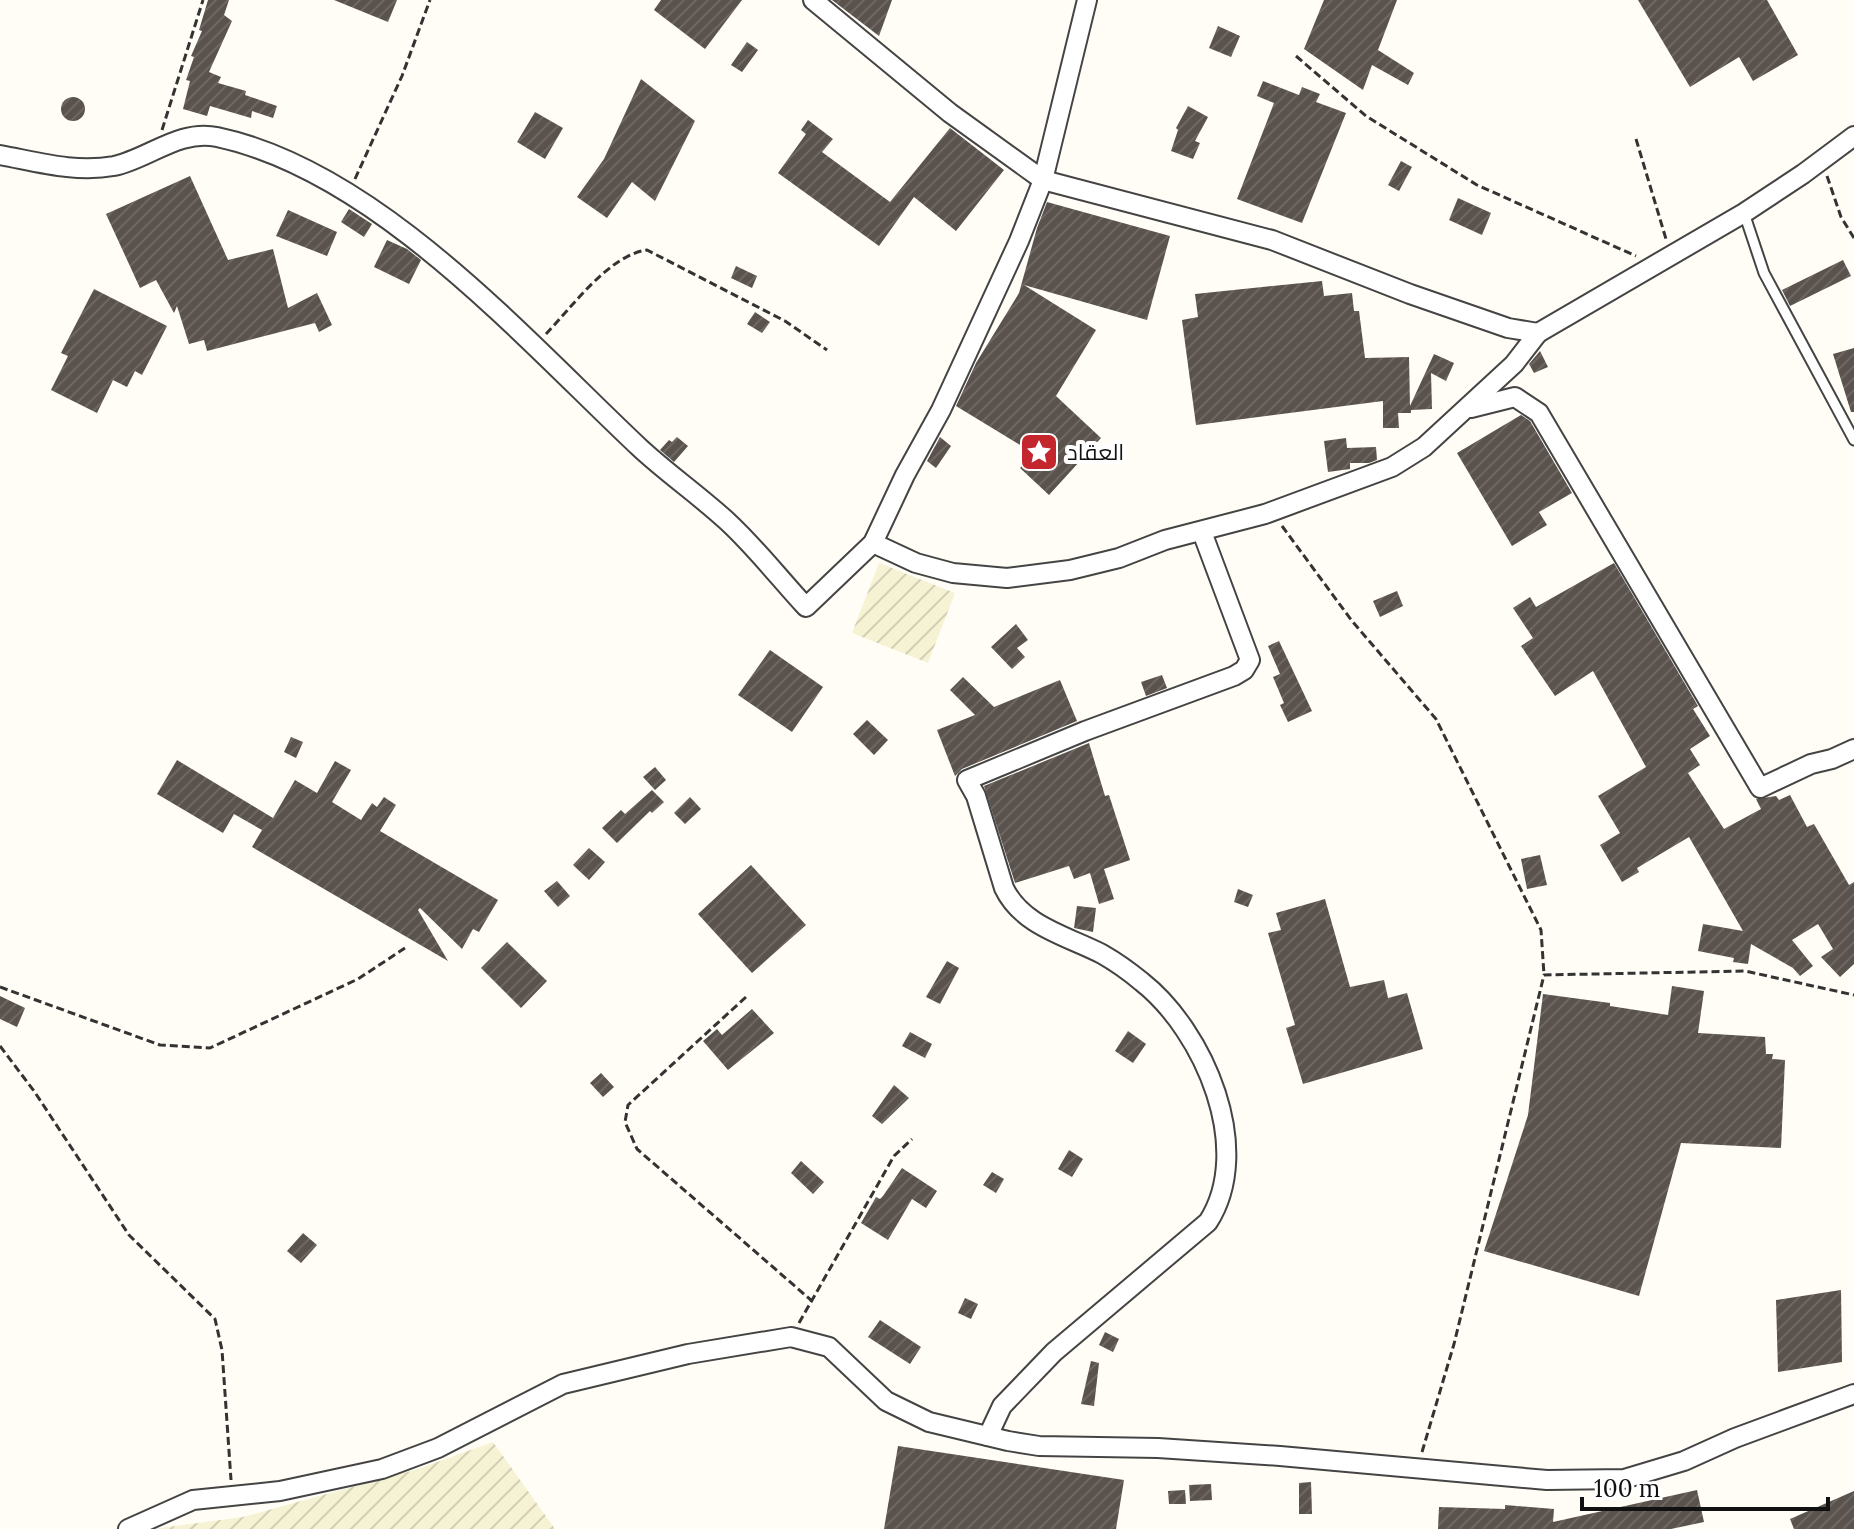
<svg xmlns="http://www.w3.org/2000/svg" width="1854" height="1529" font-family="Lora,Cairo,serif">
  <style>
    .farmland { fill: url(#farmland-furrows) }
    .building { fill: url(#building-hatch) }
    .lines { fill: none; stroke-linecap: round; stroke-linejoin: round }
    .service-casing { stroke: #444; stroke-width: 13 }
    .minor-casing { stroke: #444; stroke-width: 22 }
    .path { stroke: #333; stroke-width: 3; stroke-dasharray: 8 4; stroke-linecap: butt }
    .service { stroke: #fff; stroke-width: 9 }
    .minor { stroke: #fff; stroke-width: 18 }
    .labels { text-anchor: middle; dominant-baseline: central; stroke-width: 8; stroke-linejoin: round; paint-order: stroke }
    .poi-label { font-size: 22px; fill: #111; stroke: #fff; text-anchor: start }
  </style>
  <defs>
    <pattern id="farmland-furrows" width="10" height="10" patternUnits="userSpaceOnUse" patternTransform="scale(2)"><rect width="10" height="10" fill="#f6f3d4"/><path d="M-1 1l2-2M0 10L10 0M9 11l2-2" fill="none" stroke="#d2cfb5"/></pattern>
    <pattern id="building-hatch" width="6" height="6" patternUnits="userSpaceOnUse" patternTransform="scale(2)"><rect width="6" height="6" fill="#5a524d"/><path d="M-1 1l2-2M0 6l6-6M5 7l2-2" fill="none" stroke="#6d6662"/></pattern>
  </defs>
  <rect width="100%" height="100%" fill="#fffdf5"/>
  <g class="farmland">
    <polygon points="879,563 955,593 928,663 852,633"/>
    <polygon points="493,1442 555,1529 153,1529 243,1517 418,1469"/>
  </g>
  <g class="building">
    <polygon points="208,0 229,0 224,15 232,21 209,72 221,77 218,83 246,91 245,95 277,106 273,118 252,111 251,118 210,106 207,116 183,109 190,81 186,80 194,57 191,56 202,31 199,30"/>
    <polygon points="334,0 397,0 388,22"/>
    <polygon points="661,0 742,0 705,49 654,10"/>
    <polygon points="832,0 892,0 879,36"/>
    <polygon points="1324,0 1397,0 1378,50 1414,73 1408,85 1372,65 1363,90 1304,49"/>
    <polygon points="1638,0 1767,0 1798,55 1753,81 1739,57 1690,87"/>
    <polygon points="1218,26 1240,36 1231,57 1209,48"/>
    <polygon points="747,42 758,50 742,72 731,65"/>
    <polygon points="641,79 695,121 655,201 632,182 607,218 577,197 604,159"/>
    <polygon points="1263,81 1299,95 1302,87 1320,94 1316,102 1346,113 1302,223 1237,199 1274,103 1257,96"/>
    <circle cx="73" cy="109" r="12"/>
    <polygon points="1188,106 1208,117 1195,141 1200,143 1193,159 1171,151 1178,130 1176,128"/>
    <polygon points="535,112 563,128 545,159 517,142"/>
    <polygon points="808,120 833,139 822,152 890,202 950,128 1004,170 956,231 914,197 879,246 778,173 806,134 801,130"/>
    <polygon points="1401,161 1412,167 1399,191 1388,185"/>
    <polygon points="190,176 228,260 273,249 288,308 317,293 332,325 319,332 315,323 207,351 204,340 189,344 177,306 174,313 156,280 140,288 106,214"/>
    <polygon points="1458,198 1491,213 1482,235 1449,220"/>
    <polygon points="1047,202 1170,236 1147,320 1024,285 1096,330 1056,396 1101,438 1049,495 1020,468 1033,453 956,406 976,363 1019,293 1037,228"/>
    <polygon points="349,209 372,224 364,237 341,222"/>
    <polygon points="288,210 337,232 327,256 276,236"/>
    <polygon points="387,240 407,249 421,260 409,284 374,267"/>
    <polygon points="1843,260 1851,276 1790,306 1782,290"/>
    <polygon points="736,266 757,276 752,288 731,278"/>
    <polygon points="1322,281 1324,296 1352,293 1354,311 1359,311 1365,358 1409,357 1410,406 1434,354 1454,363 1446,381 1431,373 1432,409 1411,410 1411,413 1398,413 1399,428 1383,428 1383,401 1196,425 1182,320 1198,317 1195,294"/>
    <polygon points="94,289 167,326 142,375 135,371 127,387 113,380 97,413 51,390 68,356 61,353"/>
    <polygon points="755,312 770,322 762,333 747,324"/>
    <polygon points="1854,348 1854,412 1851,412 1833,354"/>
    <polygon points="1540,351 1548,367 1534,373 1529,364"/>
    <polygon points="1521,415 1530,421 1572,493 1539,512 1547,525 1512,546 1457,453"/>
    <polygon points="677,437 688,446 674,462 660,450 669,440 672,442"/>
    <polygon points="940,437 951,446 936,468 927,461"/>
    <polygon points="1346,438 1347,448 1376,447 1377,460 1369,463 1350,463 1350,469 1328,472 1324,441"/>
    <polygon points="1614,563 1698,706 1693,709 1710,736 1690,749 1700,765 1688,773 1724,829 1761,809 1756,799 1776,796 1779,800 1790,795 1807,827 1814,824 1849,885 1854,882 1854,964 1840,977 1821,957 1833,949 1818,924 1792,940 1813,966 1800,976 1793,968 1751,944 1748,964 1733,962 1734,958 1698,951 1703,924 1743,931 1689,837 1637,868 1639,872 1622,882 1600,845 1620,833 1598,796 1646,767 1593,671 1555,696 1521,646 1533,638 1513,608 1530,597 1536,607"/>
    <polygon points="1397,591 1403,606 1380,617 1373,601"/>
    <polygon points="1016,624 1028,640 1017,648 1025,657 1012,669 991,647"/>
    <polygon points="1279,641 1312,711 1288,722 1280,705 1284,703 1273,677 1280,674 1268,646"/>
    <polygon points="770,650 823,687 792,732 738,695"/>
    <polygon points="1162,675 1167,688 1146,696 1141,682"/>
    <polygon points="963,677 994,707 1060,680 1077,721 962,769 955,776 937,730 975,715 950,690"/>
    <polygon points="867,720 888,740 874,755 853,734"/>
    <polygon points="291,737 303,742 296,758 284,752"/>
    <polygon points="1089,743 1105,796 1109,795 1130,860 1104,869 1114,899 1099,904 1090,873 1074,879 1069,866 1015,883 984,786"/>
    <polygon points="177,760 273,818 295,780 317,793 335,761 351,770 332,802 361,820 372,803 377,807 384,797 396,805 380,831 498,900 479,932 473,929 462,949 420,908 418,910 448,961 252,847 262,830 234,814 223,833 157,794"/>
    <polygon points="655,767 666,780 655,790 643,777"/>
    <polygon points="652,790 664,802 652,813 650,811 617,843 602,828 621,810 625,814"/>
    <polygon points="690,797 701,809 685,824 674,813"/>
    <polygon points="589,848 605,862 589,880 573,865"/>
    <polygon points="1540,855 1547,885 1527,889 1521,859"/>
    <polygon points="751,865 806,925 752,973 698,914"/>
    <polygon points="557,881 570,896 558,907 544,891"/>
    <polygon points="1238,889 1253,895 1248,907 1234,902"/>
    <polygon points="1325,899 1350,987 1384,980 1388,998 1407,993 1423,1049 1303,1084 1286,1028 1295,1025 1268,933 1281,930 1276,913"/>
    <polygon points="1077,906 1096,908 1093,932 1074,928"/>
    <polygon points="507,942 547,981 521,1008 481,968"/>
    <polygon points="947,961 959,968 940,1004 926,997"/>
    <polygon points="1672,986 1704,991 1698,1033 1765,1037 1766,1054 1773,1054 1772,1059 1785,1060 1781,1148 1681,1143 1639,1296 1484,1251 1528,1115 1543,994 1610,1003 1610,1006 1668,1015"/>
    <polygon points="0,996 25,1008 17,1027 0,1019"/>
    <polygon points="752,1009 774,1033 728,1070 703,1041 717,1029 722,1035"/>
    <polygon points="1128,1031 1146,1044 1133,1063 1115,1051"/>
    <polygon points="910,1032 932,1044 925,1058 902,1046"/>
    <polygon points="601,1073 614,1087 603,1097 590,1083"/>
    <polygon points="894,1085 909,1098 882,1124 872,1116"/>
    <polygon points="1069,1150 1083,1159 1072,1177 1058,1169"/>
    <polygon points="801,1161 824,1182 813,1194 791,1173"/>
    <polygon points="902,1168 937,1191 926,1208 912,1199 888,1240 861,1223 876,1197 880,1199 883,1196"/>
    <polygon points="992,1172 1004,1179 996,1193 983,1185"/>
    <polygon points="303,1233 317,1245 301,1263 287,1251"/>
    <polygon points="1841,1290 1842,1362 1778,1372 1776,1300"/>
    <polygon points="965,1298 978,1304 971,1319 958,1313"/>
    <polygon points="880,1320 921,1347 910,1364 868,1337"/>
    <polygon points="1105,1332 1119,1339 1113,1352 1099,1345"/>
    <polygon points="1091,1361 1099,1363 1094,1406 1081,1404"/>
    <polygon points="898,1446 1124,1480 1116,1529 884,1529"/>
    <polygon points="1311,1482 1312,1514 1299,1514 1299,1483"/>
    <polygon points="1211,1484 1212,1500 1190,1501 1189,1485"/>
    <polygon points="1185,1490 1186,1504 1169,1504 1168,1491"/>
    <polygon points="1697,1490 1704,1522 1671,1529 1438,1529 1439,1507 1505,1509 1505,1505 1554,1509 1553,1522"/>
    <polygon points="1854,1491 1854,1529 1794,1529 1790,1519"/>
  </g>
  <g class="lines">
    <g class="service-casing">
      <polyline id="service" points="1744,213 1764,273 1854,440"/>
    </g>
    <g class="minor-casing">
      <g id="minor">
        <polyline points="813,0 950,113 1043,180 1272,240 1410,294 1508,328 1538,333 1744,213 1803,174 1854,136"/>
        <path d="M0,155c38,7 75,18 114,11 34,-7 65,-37 103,-29 160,34 307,202 423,311 28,26 60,48 88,74 28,26 52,57 78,85l67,-64 32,-68 36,-65 78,-169 24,-61 44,-180"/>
        <polyline points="1471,408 1515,397 1539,413 1760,788 1811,764 1832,759 1854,749"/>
        <polyline points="873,543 916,563 953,573 1007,578 1070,570 1119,558 1165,540 1265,514 1392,467 1424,447 1514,364 1538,333"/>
        <path d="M988,1436l14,-30 52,-54 154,-130c47,-73 -4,-191 -66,-240 -12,-10 -26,-20 -40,-28 -35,-18 -80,-28 -98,-66l-28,-92 -9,-16 118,-49 149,-55 10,-6 6,-10 -48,-128"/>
        <polyline points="128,1529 193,1500 280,1491 382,1469 438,1448 563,1384 688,1354 791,1337 829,1347 886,1401 929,1422 1008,1441 1039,1446 1158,1448 1280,1456 1547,1480 1624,1479 1684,1461 1735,1438 1854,1394"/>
      </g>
    </g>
    <g class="path">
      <polyline points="1296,56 1366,116 1477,185 1636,256"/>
      <polyline points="162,130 203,0"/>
      <polyline points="1636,139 1666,239"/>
      <polyline points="1827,176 1841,217 1854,238"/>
      <polyline points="355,179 402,76 430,0"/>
      <path d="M546,334c26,-27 63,-79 101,-84l138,71 42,29"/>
      <polyline points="1282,526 1352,621 1436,719 1541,930 1544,975"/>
      <polyline points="0,987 160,1045 210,1048 358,979 405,948"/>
      <polyline points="746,997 628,1105 625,1122 637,1149 812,1301"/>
      <polyline points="0,1046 34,1091 129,1235 215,1319 222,1350 231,1480"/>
      <polyline points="799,1323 894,1156 912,1139"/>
      <polyline points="1422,1452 1454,1344 1544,975 1745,971 1854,995"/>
    </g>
    <use href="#service" class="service"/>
    <use href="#minor" class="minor"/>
  </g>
  <defs>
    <g id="sight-square" transform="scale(2)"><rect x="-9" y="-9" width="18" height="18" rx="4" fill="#c4262e" stroke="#fff"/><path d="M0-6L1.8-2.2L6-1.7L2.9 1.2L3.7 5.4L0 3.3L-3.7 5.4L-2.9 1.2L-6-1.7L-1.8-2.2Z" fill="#fff"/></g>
  </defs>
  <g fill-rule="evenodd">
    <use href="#sight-square" x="1039" y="452"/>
  </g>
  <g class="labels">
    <g class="poi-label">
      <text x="1067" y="452">العقاد</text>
    </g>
  </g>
  <path d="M1582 1497v12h246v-12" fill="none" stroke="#111111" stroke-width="4"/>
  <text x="1594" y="1497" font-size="24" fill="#111111" stroke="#ffffff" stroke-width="6" paint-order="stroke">100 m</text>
</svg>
